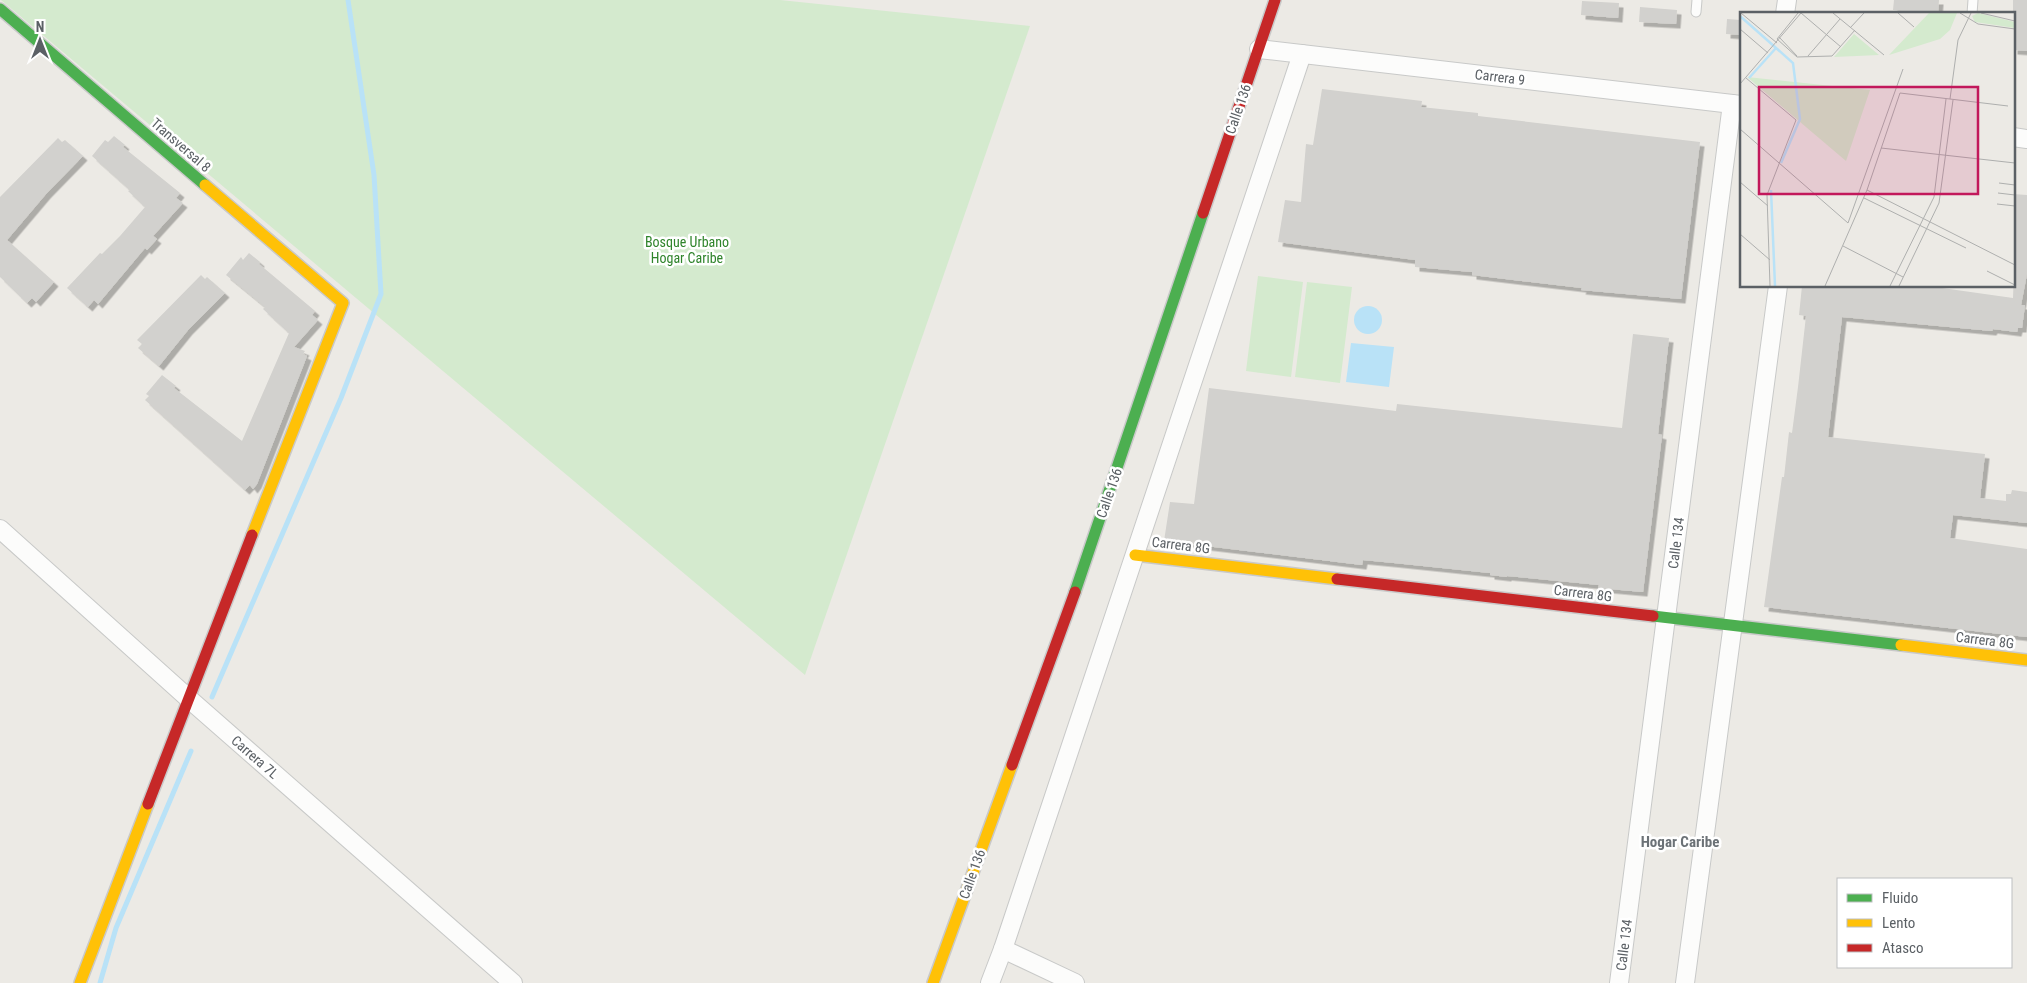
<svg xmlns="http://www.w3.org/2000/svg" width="2027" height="983" font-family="'Roboto Condensed',sans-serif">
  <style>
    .green { fill: #d4eace }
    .water { fill: #b9e2f7 }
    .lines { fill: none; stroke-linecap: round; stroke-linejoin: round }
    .stream { stroke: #b9e2f7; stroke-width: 5 }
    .building { fill: #d2d1ce; filter: url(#shadow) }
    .lane-casing { stroke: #c8c9c8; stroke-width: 11 }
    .street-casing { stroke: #c8c9c8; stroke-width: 20 }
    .fast-casing { stroke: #c9c9c9; stroke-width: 14 }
    .slow-casing { stroke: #c9c9c9; stroke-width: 14 }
    .jam-casing { stroke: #c9c9c9; stroke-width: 14 }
    .lane { stroke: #fcfcfb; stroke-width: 9 }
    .street { stroke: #fcfcfb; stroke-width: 18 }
    .fast { stroke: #4caf50; stroke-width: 11 }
    .slow { stroke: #ffc107; stroke-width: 11 }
    .jam { stroke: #c62828; stroke-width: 11 }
    .labels { text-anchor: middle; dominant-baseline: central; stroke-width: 5; stroke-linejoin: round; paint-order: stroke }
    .street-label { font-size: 14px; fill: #5b6065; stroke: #fff }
    .park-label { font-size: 14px; fill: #2f842b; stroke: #fff }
    .neighbourhood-label { font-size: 15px; font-weight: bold; fill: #6c7277; stroke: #fff }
    .inset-river { fill: none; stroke: #b9e2f7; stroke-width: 2.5 }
    .inset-road { fill: none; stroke: #aeafae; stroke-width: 1 }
    .view { fill: #c2185b; fill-opacity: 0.15; stroke: #c2185b; stroke-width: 2.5 }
    .inset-edge { fill: none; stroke: #5b6065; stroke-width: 2.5 }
  </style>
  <defs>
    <filter id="shadow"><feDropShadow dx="4.5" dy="4.5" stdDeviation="0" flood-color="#0004"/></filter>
  </defs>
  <rect width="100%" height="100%" fill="#eceae5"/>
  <g class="green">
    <polygon points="1,0 780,0 1030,26 805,675"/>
    <polygon points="1258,276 1303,282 1291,377 1246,371"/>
    <polygon points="1307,282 1352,287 1340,383 1295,377"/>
  </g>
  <g class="water">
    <circle cx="1368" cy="320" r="14"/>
    <polygon points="1351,343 1394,347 1389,387 1346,382"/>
  </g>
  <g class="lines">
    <g class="stream">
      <polyline points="212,697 341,398 381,294 374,175 348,0"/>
      <polyline points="100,983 116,928 191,751"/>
    </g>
  </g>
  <g class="building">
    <polygon points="1894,0 1939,0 1938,14 1893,10"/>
    <polygon points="2013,0 2027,0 2027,51 2013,50"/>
    <polygon points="1582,1 1619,3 1618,18 1581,15"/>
    <polygon points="1640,7 1677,10 1676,24 1639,22"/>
    <polygon points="1727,19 1741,20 1741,35 1726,34"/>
    <polygon points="1322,89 1422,101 1421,107 1478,113 1478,116 1700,142 1681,299 1581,290 1582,288 1472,275 1472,272 1415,267 1415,260 1278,242 1285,200 1301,202 1306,144 1313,145"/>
    <polygon points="114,136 125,145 123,147 180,193 176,198 183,203 153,236 157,239 147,250 145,248 98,304 94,300 88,307 67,288 100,253 102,254 120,236 145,207 128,191 130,190 92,156 105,140 108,142"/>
    <polygon points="58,138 62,142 65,140 83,156 46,194 7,240 54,282 36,302 32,298 27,303 0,277 0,197"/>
    <polygon points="2013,194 2027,195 2027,274 2021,305 2025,305 2022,328 2018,328 2017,332 1993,329 1992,331 1842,317 1828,437 1985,454 1980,498 2006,501 2006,494 2011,494 2012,490 2027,492 2027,523 1953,515 1950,538 2027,549 2027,637 1764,607 1782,477 1784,477 1789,432 1792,433 1798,387 1806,316 1799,315 1802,286 1928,286 2013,298 2016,215 2013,215"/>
    <polygon points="249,253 260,262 259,264 315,311 312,315 318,320 294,347 305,351 303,354 307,356 257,484 253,489 250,485 245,490 145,400 149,396 146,394 162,375 176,386 174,388 242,441 289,333 263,309 265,307 226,275 241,257 243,260"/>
    <polygon points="201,275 205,279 207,277 225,293 188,330 159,366 138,348 142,344 137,340"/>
    <polygon points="1633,334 1669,338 1658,434 1662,435 1643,592 1598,588 1599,585 1507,576 1507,577 1490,575 1490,573 1394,563 1363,560 1362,565 1164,541 1170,502 1194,504 1209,388 1396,411 1397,404 1622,428"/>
  </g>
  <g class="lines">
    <g class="lane-casing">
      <g id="lane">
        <polyline points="1696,12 1697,0"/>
        <polyline points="1972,14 1973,0"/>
      </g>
    </g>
    <g class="street-casing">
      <g id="street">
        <polyline points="1785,14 1787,0"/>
        <polyline points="1259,49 1741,105"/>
        <polyline points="2013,137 2027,139"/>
        <polyline points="0,529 188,698 513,983"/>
        <polyline points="1003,949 1075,983"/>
        <polyline points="990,983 1003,949 1302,54"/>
        <polyline points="1619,983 1732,104"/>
        <polyline points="1685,983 1778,286"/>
      </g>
    </g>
    <g class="fast-casing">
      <g id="fast">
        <polyline points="0,9 205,185"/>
        <polyline points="1075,592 1203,213"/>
        <polyline points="1653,616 1901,645"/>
      </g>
    </g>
    <g class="slow-casing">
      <g id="slow">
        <polyline points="205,185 343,303 252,535"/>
        <polyline points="1135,555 1337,579"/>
        <polyline points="1901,645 2027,660"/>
        <polyline points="80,983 148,804"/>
        <polyline points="933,983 1012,765"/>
      </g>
    </g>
    <g class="jam-casing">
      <g id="jam">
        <polyline points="1203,213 1275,0"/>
        <polyline points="1337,579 1653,616"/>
        <polyline points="1012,765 1075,592"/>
        <polyline points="148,804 252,535"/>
      </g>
    </g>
    <use href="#lane" class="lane"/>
    <use href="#street" class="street"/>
    <use href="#fast" class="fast"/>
    <use href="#slow" class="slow"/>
    <use href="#jam" class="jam"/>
  </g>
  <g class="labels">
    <g class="street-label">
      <text transform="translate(1500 77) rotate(7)">Carrera 9</text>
      <text transform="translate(1238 109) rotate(-71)">Calle 136</text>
      <text transform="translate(181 145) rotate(41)">Transversal 8</text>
      <text transform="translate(1109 493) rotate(-71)">Calle 136</text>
      <text transform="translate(1676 543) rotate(-83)">Calle 134</text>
      <text transform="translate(1181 545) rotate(7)">Carrera 8G</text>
      <text transform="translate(1583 593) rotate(7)">Carrera 8G</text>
      <text transform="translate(1985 640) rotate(7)">Carrera 8G</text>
      <text transform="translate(255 757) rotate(41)">Carrera 7L</text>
      <text transform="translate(972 874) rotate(-70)">Calle 136</text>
      <text transform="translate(1624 945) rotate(-83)">Calle 134</text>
    </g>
    <g class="park-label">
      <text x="687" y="242">Bosque Urbano<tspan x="687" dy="16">Hogar Caribe</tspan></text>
    </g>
    <g class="neighbourhood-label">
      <text x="1680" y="842">Hogar Caribe</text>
    </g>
  </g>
  <g transform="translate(1740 12)">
    <rect width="275" height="275" fill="#eceae5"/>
    <path d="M189,1h28l-7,17 -10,9 -51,16zM238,1l37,9v6l-40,-6 -3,-6zM114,22l25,21 -45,2zM7,65l123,13 -24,71z" fill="#d4eace"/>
    <path class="inset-river" d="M0,4l53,47 7,56 -19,44M9,66l27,-30M31,178l4,96"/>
    <path class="inset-road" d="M1,1l36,30M61,1l40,34M93,1l51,42M158,1l16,14M220,1l18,11 37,5M241,1l34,8M110,16l14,-15M0,17l28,24M39,25l18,19M37,27l20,18 35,-1 23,-26M37,27l21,-26M68,44l32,-37M6,66l50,42 -29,75 3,91M0,72l61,-71M160,81l108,13M210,87l8,-59 13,-27M0,117l108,94 55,-154M141,136l134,15M0,170l28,24M259,171l16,2M127,178l148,75M258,181l17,2M124,186l102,50M257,192l18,2M0,222l30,26M103,234l60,31M247,259l28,14M85,274l42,-96 33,-97M150,274l44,-89 12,-98M159,274l40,-83 14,-103"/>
    <path class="view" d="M19,75h219v107h-219z"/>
    <rect width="275" height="275" class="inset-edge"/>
  </g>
  <rect x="1837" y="878" width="175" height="90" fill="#ffffff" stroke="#bdbfc1"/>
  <rect x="1847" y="894" width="25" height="8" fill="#4caf50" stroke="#bdbfc1"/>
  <text x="1882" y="903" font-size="15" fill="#5b6065">Fluido</text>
  <rect x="1847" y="919" width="25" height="8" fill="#ffc107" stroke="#bdbfc1"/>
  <text x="1882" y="928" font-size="15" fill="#5b6065">Lento</text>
  <rect x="1847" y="944" width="25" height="8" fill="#c62828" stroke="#bdbfc1"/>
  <text x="1882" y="953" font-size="15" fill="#5b6065">Atasco</text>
  <g transform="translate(40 40)" stroke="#ffffff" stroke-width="4" paint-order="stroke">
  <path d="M0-4L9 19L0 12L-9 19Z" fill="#5b6065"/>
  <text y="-8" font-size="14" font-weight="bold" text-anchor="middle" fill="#5b6065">N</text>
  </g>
</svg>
